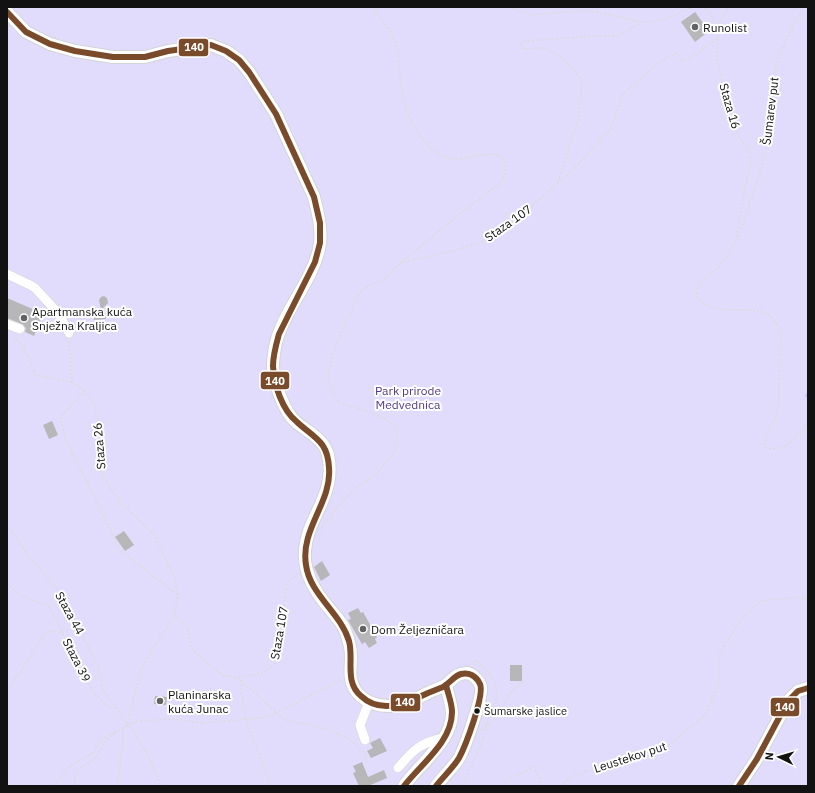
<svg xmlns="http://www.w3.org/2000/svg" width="815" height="793" font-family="'IBM Plex Sans',sans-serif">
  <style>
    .green { fill: #e2dcfc }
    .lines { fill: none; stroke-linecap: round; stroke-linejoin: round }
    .stream { stroke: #cdc4f4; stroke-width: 2.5 }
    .building { fill: #b7b6b8 }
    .minor-casing { stroke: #d4d4d6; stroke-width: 10 }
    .major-casing { stroke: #d4d4d6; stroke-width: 14 }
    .path { stroke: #dbdbdc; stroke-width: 1.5; stroke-dasharray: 2 2; stroke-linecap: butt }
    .minor { stroke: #fefefe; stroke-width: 9 }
    .major { stroke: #fefefe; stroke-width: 12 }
    .bus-1-casing { stroke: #fff; stroke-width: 9 }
    .bus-1 { stroke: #7a4b2a; stroke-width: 6 }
    .poi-dot { fill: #626264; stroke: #fff; stroke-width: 1.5 }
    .bus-dot { fill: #121213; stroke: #fff; stroke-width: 1.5 }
    .labels { text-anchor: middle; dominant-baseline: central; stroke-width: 4; stroke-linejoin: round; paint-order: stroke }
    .bus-label { font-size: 11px; fill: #121213; stroke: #fff; text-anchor: start }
    .poi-label { font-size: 12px; fill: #121213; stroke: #fff; text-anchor: start }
    .street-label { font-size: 12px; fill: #121213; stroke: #fff }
    .park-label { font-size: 12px; fill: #4f3988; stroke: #fff }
    .line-badge { stroke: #fff; stroke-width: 1.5 }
    .badge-label { font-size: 11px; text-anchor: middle; font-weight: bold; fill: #fff }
  </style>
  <rect width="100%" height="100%" fill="#f8f8fa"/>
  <rect class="green" x="7" y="7" width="801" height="779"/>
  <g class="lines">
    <polyline class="stream" points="806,396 808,393"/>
  </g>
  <g class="building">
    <polygon points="695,12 709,31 695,42 681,22"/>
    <polygon points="104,296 107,298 108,303 101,310 99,300 101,297"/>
    <polygon points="7,298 35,310 35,312 42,315 34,336 25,332 26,328 22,324 7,318"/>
    <polygon points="105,311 106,319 94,320 93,312"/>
    <polygon points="52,421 58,435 49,439 43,425"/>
    <polygon points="124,531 134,545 125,551 115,537"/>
    <polygon points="322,561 330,575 321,581 314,567"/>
    <polygon points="358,608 361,613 363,612 377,637 375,639 377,643 369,648 365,642 362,644 348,620 351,619 348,613"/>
    <rect x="510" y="665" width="12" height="16"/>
    <polygon points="155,696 167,697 166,705 154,704"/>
    <polygon points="380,738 387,751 371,758 367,751 373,748 370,743"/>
    <polygon points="362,762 368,777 384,770 387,778 368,786 359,786 353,773 356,772 353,766"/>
  </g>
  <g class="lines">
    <g class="minor-casing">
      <g id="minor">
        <polyline points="7,274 30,285 35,288 59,314 69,333"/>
        <polyline points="7,324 20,329"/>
        <polyline points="365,740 360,725 369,702"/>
        <path d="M398,768c14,-17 23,-26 46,-30"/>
      </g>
    </g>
    <g class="major-casing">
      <g id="major">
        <path d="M7,12l19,20 24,12 25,7 38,6h32l23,-6 43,-6 15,6 13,9 10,12 13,20 14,22 38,83c4,16 9,36 5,52 -8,35 -37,63 -44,98 -1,6 -2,14 -2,20 1,16 11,45 23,55 12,10 28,17 32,33 9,40 -21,61 -23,96 -2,22 10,41 24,57 6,8 12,13 16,22 3,8 6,17 6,26 0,13 -3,24 5,35 7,10 20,15 32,15 16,1 30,-9 44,-15 4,-2 9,-3 12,-5 10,-6 9,-12 23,-13 6,1 13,8 14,14 2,9 -17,64 -23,73 -7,9 -15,17 -22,26"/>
        <path d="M404,786c15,-22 49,-45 48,-74 -1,-9 -4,-18 -6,-27"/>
        <polyline points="739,786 757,759 788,701 798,691 808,688"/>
      </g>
    </g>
    <g class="path">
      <polyline points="510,7 530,15 579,11 597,12 641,22 652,22 673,16 693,7"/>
      <polyline points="704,7 711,14 716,25 718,37 717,59 732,120 739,137 749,149 751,159 736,237"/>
      <path d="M804,7c-11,20 -23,41 -29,63 -6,20 -2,40 -5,60 -4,27 -14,54 -22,79 -6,19 -16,45 -30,59 -7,7 -24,14 -21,27 2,4 5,6 8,9 27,16 63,-10 76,29l-3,78 -12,25 -2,7 1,4c20,7 30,-10 43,-22"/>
      <polyline points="706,8 710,7"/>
      <polyline points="716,27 728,7"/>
      <path d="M558,182l20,-62 3,-25 1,-15c-11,-13 -22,-28 -40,-32 -8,-1 -14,3 -22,-1v-3l4,-3 70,-5h24l18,-10 5,-4"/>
      <polyline points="400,263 449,252 488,240 518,218 572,171 610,130 623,94 665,58 677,53 682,62 701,51 718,37"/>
      <path d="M14,336c10,11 17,25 21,39l37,7"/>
      <polyline points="69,341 72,382 85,391 94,404 100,430 100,471 116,498 155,536 173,574 178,595 174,615 142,667 127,725 123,732 123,743 117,786"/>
      <polyline points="85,391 60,417 67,441 112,534 121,551 178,595"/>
      <polyline points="7,524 28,555 62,595 98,666 104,692 118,709 127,725 134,731 152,763 161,786"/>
      <path d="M320,531l18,-25 19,-19 17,-11 19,-21 4,-16 -1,-13c-17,-13 -37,-17 -57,-23 -4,-7 -9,-17 -10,-26 0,-24 19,-58 29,-80l5,-8 21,-10 16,-16 61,-50 38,-29c4,-6 8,-12 7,-20 -3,-19 -41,-4 -53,-5 -6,0 -14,-4 -19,-8 -23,-21 -31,-44 -34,-75 -1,-8 0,-19 -2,-27 -4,-13 -17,-31 -25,-42"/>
      <polyline points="7,583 19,595 48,606 57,619 68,647 76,664 95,694 109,707 118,709"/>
      <path d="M174,615c18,13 13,16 18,35l30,25 16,3 25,-5 12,-9 6,-31 6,-51 11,-8"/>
      <polyline points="238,678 285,720 311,725 327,729 351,740 365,754 367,763"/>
      <polyline points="240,680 246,721 271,786"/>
      <polyline points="7,689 13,684 16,676 21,674 22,669 44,634 53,630 58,633 63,632"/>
      <polyline points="481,730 492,722 500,713 509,694 525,680"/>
      <polyline points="53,786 71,765 92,754 102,739 136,721 173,719 203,723 268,717 341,680"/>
      <polyline points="73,786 77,771 96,757 105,742 115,733"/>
      <path d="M463,786l23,-54c0,-9 4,-16 8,-24 8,-21 -2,-35 -18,-48l-5,4"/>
      <polyline points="503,786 507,780 534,767 541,784 544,786"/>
      <polyline points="561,786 570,777 586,771 669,745 705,715 718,686 720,652 742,618 761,601 800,597 808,599"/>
    </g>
    <use href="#minor" class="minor"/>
    <use href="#major" class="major"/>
    <g class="bus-1-casing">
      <g id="bus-1">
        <path d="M7,12l19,20 24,12 25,7 38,6h32l23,-6 43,-6 15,6 13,9 10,12 27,42 38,83 6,26v20l-5,19 -36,72c-3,11 -6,21 -6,32 1,19 9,44 24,56 17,16 31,19 32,46 3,34 -29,61 -23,97 4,30 34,47 43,76 5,18 -5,41 12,55 20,19 46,7 67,-3 5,-2 10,-4 15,-6 7,-4 11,-11 18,-13 8,-2 15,2 19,10 5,11 -15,63 -21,74 -6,10 -16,19 -23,28"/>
        <path d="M404,786c17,-22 48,-44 48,-74 0,-9 -4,-18 -6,-27"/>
        <polyline points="739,786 757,759 788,701 798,691 808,688"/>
      </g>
    </g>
    <use href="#bus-1" class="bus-1"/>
  </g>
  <g class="poi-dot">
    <circle cx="695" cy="27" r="4"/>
    <circle cx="24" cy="318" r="4"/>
    <circle cx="363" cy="629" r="4"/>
    <circle cx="160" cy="701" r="4"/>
  </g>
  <circle class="bus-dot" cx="477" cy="711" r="3.5"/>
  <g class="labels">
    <g class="bus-label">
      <text x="484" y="711">Šumarske jaslice</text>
    </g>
    <g class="poi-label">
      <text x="703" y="27">Runolist</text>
      <text x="32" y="311">Apartmanska kuća<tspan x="32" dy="14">Snježna Kraljica</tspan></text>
      <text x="371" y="629">Dom Željezničara</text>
      <text x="168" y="694">Planinarska<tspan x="168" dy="14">kuća Junac</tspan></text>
    </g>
    <g class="street-label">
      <text transform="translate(730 106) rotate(74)">Staza 16</text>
      <text transform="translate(770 111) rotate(-83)">Šumarev put</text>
      <text transform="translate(508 223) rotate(-35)">Staza 107</text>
      <text transform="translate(99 446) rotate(-95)">Staza 26</text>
      <text transform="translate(70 613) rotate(61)">Staza 44</text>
      <text transform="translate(279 633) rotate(-80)">Staza 107</text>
      <text transform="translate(77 660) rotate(63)">Staza 39</text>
      <text transform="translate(630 757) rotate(-18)">Leustekov put</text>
    </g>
    <g class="park-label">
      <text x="408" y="390">Park prirode<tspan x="408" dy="14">Medvednica</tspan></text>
    </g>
  </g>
  <g class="line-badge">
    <rect x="178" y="38" width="31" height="19" rx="4" fill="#7a4b2a"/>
    <rect x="260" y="371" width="30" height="19" rx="4" fill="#7a4b2a"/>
    <rect x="390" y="693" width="31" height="19" rx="4" fill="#7a4b2a"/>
    <rect x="770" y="697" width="30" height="20" rx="4" fill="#7a4b2a"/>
  </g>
  <g class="badge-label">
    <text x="194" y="51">140</text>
    <text x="275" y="385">140</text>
    <text x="405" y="706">140</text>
    <text x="785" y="711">140</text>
  </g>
  <rect width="815" height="793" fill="none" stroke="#121213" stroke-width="16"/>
  <g transform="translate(779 757) rotate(275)" stroke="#ffffff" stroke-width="3" paint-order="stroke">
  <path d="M0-3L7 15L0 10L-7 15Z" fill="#121213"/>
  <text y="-6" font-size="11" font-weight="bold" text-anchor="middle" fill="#121213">N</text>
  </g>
</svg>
